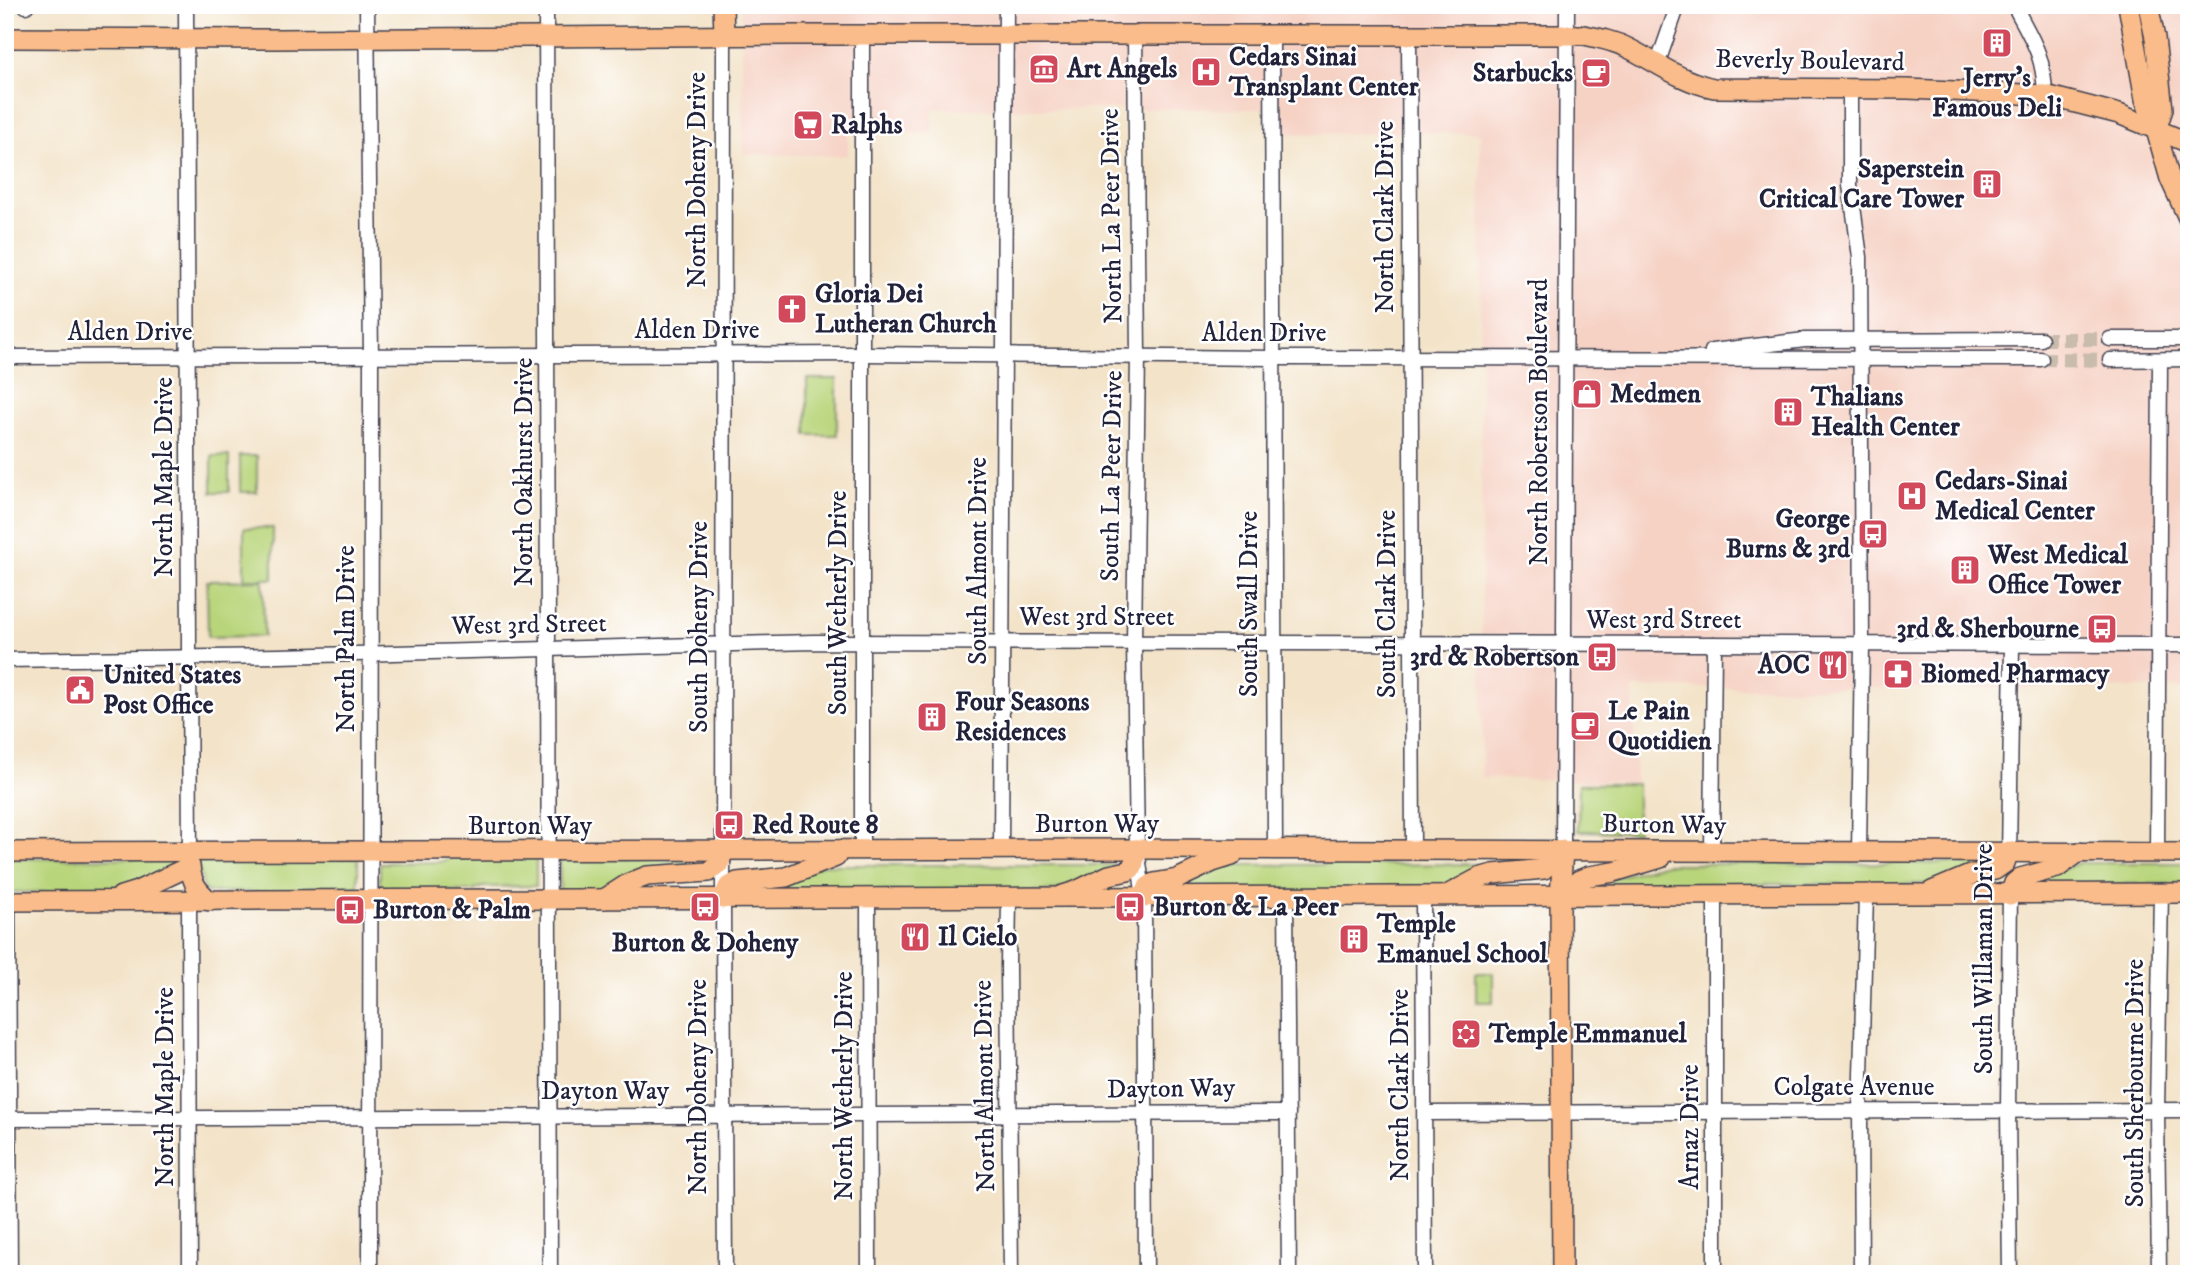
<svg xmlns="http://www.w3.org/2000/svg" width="2194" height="1279" font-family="'IM FELL DW Pica',serif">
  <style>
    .built { fill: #f6d2c4 }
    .green { fill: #b9d57b; stroke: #6e7c5b; stroke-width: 2 }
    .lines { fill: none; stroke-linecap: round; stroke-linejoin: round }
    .minor-tunnel { stroke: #c9bcac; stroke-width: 14; stroke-dasharray: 14 7; stroke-linecap: butt }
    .minor-casing { stroke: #413f50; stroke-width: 17 }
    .major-casing { stroke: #413f50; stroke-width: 22 }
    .minor { stroke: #fff; stroke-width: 14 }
    .major { stroke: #f9bc8a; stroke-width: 19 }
    .labels { text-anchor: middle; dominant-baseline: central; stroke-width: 5; stroke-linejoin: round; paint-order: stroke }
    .poi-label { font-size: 26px; font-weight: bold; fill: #22223b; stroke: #fff; text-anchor: start }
    .street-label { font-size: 26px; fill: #22223b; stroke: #fff }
  </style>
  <rect width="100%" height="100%" fill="#fff"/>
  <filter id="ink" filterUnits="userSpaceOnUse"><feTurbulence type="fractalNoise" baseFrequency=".0143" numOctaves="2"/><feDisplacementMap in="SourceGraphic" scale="14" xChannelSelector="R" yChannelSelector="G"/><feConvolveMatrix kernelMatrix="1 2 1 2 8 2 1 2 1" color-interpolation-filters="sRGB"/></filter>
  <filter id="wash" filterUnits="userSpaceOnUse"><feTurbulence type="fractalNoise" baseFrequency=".00686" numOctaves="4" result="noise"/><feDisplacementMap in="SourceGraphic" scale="28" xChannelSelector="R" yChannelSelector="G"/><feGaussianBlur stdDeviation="1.57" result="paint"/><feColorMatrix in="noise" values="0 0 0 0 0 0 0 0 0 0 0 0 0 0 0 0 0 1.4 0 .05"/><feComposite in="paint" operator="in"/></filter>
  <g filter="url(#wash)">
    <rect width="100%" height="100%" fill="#f3e3c8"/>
    <polygon class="built" points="741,5 2189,5 2189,688 1633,688 1636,782 1482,778 1480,133 1268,134 1269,109 933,109 933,133 849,132 848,156 743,154"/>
    <g class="green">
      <rect x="807" y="379" width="30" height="56"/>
      <rect x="212" y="456" width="17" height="36"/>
      <rect x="240" y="456" width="17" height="36"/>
      <rect x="244" y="528" width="29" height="51"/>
      <polygon points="263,580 264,636 208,637 207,581"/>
      <polygon points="1579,784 1637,784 1637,832 1578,831"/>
      <polygon points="536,857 536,886 482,887 473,891 380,891 380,863 440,862 453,858"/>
      <polygon points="560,857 646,858 698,863 593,892 560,891"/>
      <polygon points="174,858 174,869 117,888 92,892 5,892 5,859"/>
      <polygon points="197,858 358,858 358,887 308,887 300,892 208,892 204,890"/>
      <polygon points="1996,863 1936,884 1591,884 1666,864"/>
      <polygon points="2080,863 2189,863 2189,884 2022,884"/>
      <polygon points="1537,864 1447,886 1398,886 1377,891 1155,891 1223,865"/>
      <polygon points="821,865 1127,865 1055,891 759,892"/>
      <rect x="1476" y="973" width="17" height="29"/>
    </g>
  </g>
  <g filter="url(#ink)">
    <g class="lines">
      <g class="minor-tunnel">
        <polyline points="2041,339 2110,339"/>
        <polyline points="2041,359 2110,360"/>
      </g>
      <g class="minor-casing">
        <g id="minor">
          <polyline points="186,5 190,861"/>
          <polyline points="367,5 371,357 370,1274"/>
          <polyline points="546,5 550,1274"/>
          <path d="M2014,5c18,35 30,49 31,90"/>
          <polyline points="26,6 27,5"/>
          <polyline points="1135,34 1138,356 1134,642 1137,849 1144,898 1146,1274"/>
          <polyline points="1409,34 1413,850"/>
          <polyline points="724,35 723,899 725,1274"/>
          <polyline points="862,35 862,851"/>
          <polyline points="1272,35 1275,851"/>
          <polyline points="1657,65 1678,5"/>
          <polyline points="1850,89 1850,185 1860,257 1862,645 1859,853"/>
          <polyline points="2110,339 2189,339"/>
          <polyline points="1712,351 1805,340 2041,339"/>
          <polyline points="5,357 863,354 1273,358 2041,359"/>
          <polyline points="2110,360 2189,359"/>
          <polyline points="5,660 279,656 814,642 2189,645"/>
          <polyline points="1563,850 1567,5"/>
          <polyline points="1001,851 1006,5"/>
          <polyline points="1712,852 1714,644"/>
          <polyline points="2157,853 2160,360"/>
          <polyline points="2009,859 2012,645"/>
          <polyline points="2010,887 2008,1111 2010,1274"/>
          <polyline points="1715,896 1715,1274"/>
          <polyline points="1286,897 1289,1274"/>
          <polyline points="1423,897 1425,1274"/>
          <polyline points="1009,898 1008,966 1011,1274"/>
          <polyline points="868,899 869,1274"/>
          <polyline points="8,901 10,1274"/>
          <polyline points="189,901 190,1274"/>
          <polyline points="1425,1113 2189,1110"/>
          <polyline points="5,1119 1288,1113"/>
          <polyline points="1861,1274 1860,1111 1866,896"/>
          <polyline points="2159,1274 2157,1110 2161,893"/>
        </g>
      </g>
      <g class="major-casing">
        <g id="major">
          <polyline points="723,5 724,35"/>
          <polyline points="2128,5 2145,99 2156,130 2170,179 2189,220"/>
          <polyline points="2148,5 2155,38 2163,109 2156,130"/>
          <path d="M5,38l273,1 515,-4h791c15,3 30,6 44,13 28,14 54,34 86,40l194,1 137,6 74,19 70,29"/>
          <polyline points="5,852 1137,849 2189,853"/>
          <polyline points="1932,891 1970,875 1995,870 2005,863 2009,851"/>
          <polyline points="1063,895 1076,891 1109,875 1128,871 1133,867 1137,849"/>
          <polyline points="1447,895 1479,878 1493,874 1544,869 1563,850"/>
          <polyline points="2010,895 2014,883 2020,878 2057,868 2079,852"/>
          <path d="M121,896l16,-5 53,-25c2,17 7,24 20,35"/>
          <polyline points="1560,897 1579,880 1589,876 1614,872 1661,858"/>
          <polyline points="1144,898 1148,887 1154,883 1177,879 1213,862 1232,856"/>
          <polyline points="604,899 629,883 647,876 709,872 719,864 724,851"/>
          <polyline points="723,899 728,887 737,882 786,877 836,857"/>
          <polyline points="5,901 2189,893"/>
          <polyline points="1562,1274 1560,897 1563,850"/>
        </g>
      </g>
      <use href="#minor" class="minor"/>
      <use href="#major" class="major"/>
    </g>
  </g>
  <defs>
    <g id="building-square" transform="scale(1.575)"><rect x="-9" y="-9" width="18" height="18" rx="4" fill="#d1495b" stroke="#fff"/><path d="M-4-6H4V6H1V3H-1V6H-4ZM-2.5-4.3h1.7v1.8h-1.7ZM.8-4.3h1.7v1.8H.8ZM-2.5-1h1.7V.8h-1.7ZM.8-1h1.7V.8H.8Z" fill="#fff"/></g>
    <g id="museum-square" transform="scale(1.575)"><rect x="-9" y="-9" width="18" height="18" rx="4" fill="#d1495b" stroke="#fff"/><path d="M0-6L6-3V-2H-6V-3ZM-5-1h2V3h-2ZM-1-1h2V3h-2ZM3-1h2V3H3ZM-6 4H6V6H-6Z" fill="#fff"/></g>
    <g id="hospital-square" transform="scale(1.575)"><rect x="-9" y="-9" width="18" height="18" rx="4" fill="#d1495b" stroke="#fff"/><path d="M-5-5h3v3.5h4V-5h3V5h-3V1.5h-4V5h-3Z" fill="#fff"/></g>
    <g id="cafe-square" transform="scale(1.575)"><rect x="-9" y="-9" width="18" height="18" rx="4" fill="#d1495b" stroke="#fff"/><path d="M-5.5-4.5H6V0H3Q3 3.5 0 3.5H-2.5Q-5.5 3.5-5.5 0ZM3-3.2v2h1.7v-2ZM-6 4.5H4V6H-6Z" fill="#fff"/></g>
    <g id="supermarket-square" transform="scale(1.575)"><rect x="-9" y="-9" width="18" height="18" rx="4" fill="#d1495b" stroke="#fff"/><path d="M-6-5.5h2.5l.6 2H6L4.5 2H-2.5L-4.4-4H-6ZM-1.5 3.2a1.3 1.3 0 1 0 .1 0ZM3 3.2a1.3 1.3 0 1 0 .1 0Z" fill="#fff"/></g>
    <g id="church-square" transform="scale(1.575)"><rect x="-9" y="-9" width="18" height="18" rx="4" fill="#d1495b" stroke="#fff"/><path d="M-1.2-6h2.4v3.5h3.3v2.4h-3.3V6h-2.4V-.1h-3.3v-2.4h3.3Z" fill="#fff"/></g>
    <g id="shop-square" transform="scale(1.575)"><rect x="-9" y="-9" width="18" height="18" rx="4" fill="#d1495b" stroke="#fff"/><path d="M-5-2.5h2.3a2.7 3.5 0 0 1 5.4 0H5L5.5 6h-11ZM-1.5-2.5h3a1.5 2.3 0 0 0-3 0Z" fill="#fff"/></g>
    <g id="bus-square" transform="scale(1.575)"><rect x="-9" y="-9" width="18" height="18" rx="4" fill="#d1495b" stroke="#fff"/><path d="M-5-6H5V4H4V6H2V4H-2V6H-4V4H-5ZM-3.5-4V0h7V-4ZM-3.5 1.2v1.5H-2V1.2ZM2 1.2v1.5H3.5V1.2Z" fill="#fff"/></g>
    <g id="restaurant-square" transform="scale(1.575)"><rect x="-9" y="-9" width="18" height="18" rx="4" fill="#d1495b" stroke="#fff"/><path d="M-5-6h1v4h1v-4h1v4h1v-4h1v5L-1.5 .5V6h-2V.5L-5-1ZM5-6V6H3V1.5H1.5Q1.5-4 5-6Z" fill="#fff"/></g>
    <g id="pharmacy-square" transform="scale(1.575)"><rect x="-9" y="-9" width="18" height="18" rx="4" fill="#d1495b" stroke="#fff"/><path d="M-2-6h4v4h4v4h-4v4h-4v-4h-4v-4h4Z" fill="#fff"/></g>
    <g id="civic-square" transform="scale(1.575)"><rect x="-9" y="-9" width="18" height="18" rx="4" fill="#d1495b" stroke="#fff"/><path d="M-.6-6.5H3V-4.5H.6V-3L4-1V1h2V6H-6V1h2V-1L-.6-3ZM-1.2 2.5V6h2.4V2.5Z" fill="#fff"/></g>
    <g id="synagogue-square" transform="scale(1.575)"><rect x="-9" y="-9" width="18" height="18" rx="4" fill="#d1495b" stroke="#fff"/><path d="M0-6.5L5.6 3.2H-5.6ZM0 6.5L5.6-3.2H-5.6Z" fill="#fff"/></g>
  </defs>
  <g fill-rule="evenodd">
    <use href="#building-square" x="1997" y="43"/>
    <use href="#museum-square" x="1044" y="69"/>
    <use href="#hospital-square" x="1206" y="72"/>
    <use href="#cafe-square" x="1596" y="73"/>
    <use href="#supermarket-square" x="808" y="125"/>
    <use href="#building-square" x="1987" y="184"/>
    <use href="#church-square" x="792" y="309"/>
    <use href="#shop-square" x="1587" y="394"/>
    <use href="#building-square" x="1788" y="412"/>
    <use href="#hospital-square" x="1912" y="496"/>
    <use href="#bus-square" x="1873" y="534"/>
    <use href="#building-square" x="1965" y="570"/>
    <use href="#bus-square" x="2102" y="629"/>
    <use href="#bus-square" x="1602" y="657"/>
    <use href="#restaurant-square" x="1833" y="665"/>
    <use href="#pharmacy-square" x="1898" y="674"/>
    <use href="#civic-square" x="80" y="690"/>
    <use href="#building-square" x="932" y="717"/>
    <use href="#cafe-square" x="1585" y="726"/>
    <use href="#bus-square" x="729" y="825"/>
    <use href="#bus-square" x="705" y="907"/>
    <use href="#bus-square" x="1130" y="907"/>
    <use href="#bus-square" x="350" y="910"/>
    <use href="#restaurant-square" x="915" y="937"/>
    <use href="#building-square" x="1354" y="939"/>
    <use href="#synagogue-square" x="1466" y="1034"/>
  </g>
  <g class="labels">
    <g class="poi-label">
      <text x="1229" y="57">Cedars Sinai<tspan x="1229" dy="30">Transplant Center</tspan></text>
      <text x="1067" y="69">Art Angels</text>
      <text x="1573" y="73" text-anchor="end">Starbucks</text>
      <text x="1997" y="78" text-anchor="middle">Jerry's<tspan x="1997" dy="30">Famous Deli</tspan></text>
      <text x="831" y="125">Ralphs</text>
      <text x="1964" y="169" text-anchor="end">Saperstein<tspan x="1964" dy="30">Critical Care Tower</tspan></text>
      <text x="815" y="294">Gloria Dei<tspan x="815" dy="30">Lutheran Church</tspan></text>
      <text x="1610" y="394">Medmen</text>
      <text x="1811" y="397">Thalians<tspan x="1811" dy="30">Health Center</tspan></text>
      <text x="1935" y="481">Cedars-Sinai<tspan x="1935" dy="30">Medical Center</tspan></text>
      <text x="1850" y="519" text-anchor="end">George<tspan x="1850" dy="30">Burns &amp; 3rd</tspan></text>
      <text x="1988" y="555">West Medical<tspan x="1988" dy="30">Office Tower</tspan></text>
      <text x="2079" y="629" text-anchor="end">3rd &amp; Sherbourne</text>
      <text x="1579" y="657" text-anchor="end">3rd &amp; Robertson</text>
      <text x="1810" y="665" text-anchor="end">AOC</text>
      <text x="1921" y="674">Biomed Pharmacy</text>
      <text x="103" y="675">United States<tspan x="103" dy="30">Post Office</tspan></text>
      <text x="955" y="702">Four Seasons<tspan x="955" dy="30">Residences</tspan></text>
      <text x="1608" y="711">Le Pain<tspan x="1608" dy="30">Quotidien</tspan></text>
      <text x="752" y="825">Red Route 8</text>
      <text x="1153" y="907">Burton &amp; La Peer</text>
      <text x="373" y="910">Burton &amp; Palm</text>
      <text x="1377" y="924">Temple<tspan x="1377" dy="30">Emanuel School</tspan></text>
      <text x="938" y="937">Il Cielo</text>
      <text x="705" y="943" text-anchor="middle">Burton &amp; Doheny</text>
      <text x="1489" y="1034">Temple Emmanuel</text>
    </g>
    <g class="street-label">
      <text transform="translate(1810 61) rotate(1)">Beverly Boulevard</text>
      <text transform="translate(697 180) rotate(-90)">North Doheny Drive</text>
      <text transform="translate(1112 216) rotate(-91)">North La Peer Drive</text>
      <text transform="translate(1385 217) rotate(-90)">North Clark Drive</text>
      <text x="697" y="330">Alden Drive</text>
      <text x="130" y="332">Alden Drive</text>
      <text x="1264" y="333">Alden Drive</text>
      <text transform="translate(1539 422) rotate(-90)">North Robertson Boulevard</text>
      <text transform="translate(524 472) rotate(-90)">North Oakhurst Drive</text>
      <text transform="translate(1112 476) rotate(-89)">South La Peer Drive</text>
      <text transform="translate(164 477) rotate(-90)">North Maple Drive</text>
      <text transform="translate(978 561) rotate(-90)">South Almont Drive</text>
      <text transform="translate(838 603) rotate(-90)">South Wetherly Drive</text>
      <text transform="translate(1249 604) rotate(-90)">South Swall Drive</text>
      <text transform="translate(1387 604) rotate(-90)">South Clark Drive</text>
      <text x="1097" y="617">West 3rd Street</text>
      <text x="1664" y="620">West 3rd Street</text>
      <text transform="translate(529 625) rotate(-1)">West 3rd Street</text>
      <text transform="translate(699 627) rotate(-90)">South Doheny Drive</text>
      <text transform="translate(346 639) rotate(-90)">North Palm Drive</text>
      <text x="1097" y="824">Burton Way</text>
      <text transform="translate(1664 825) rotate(1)">Burton Way</text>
      <text x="530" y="826">Burton Way</text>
      <text transform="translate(1984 959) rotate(-90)">South Willaman Drive</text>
      <text transform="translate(2135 1083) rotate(-90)">South Sherbourne Drive</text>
      <text transform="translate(1400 1085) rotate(-90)">North Clark Drive</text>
      <text transform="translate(844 1086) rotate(-90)">North Wetherly Drive</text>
      <text transform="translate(985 1086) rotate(-91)">North Almont Drive</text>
      <text transform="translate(165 1087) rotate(-90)">North Maple Drive</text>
      <text transform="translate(698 1087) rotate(-90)">North Doheny Drive</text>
      <text x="1854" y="1087">Colgate Avenue</text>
      <text transform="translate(1171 1089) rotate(-1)">Dayton Way</text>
      <text x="605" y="1091">Dayton Way</text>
      <text transform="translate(1690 1127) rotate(-90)">Arnaz Drive</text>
    </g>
  </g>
  <rect width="2194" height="1279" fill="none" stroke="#fff" stroke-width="28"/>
</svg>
